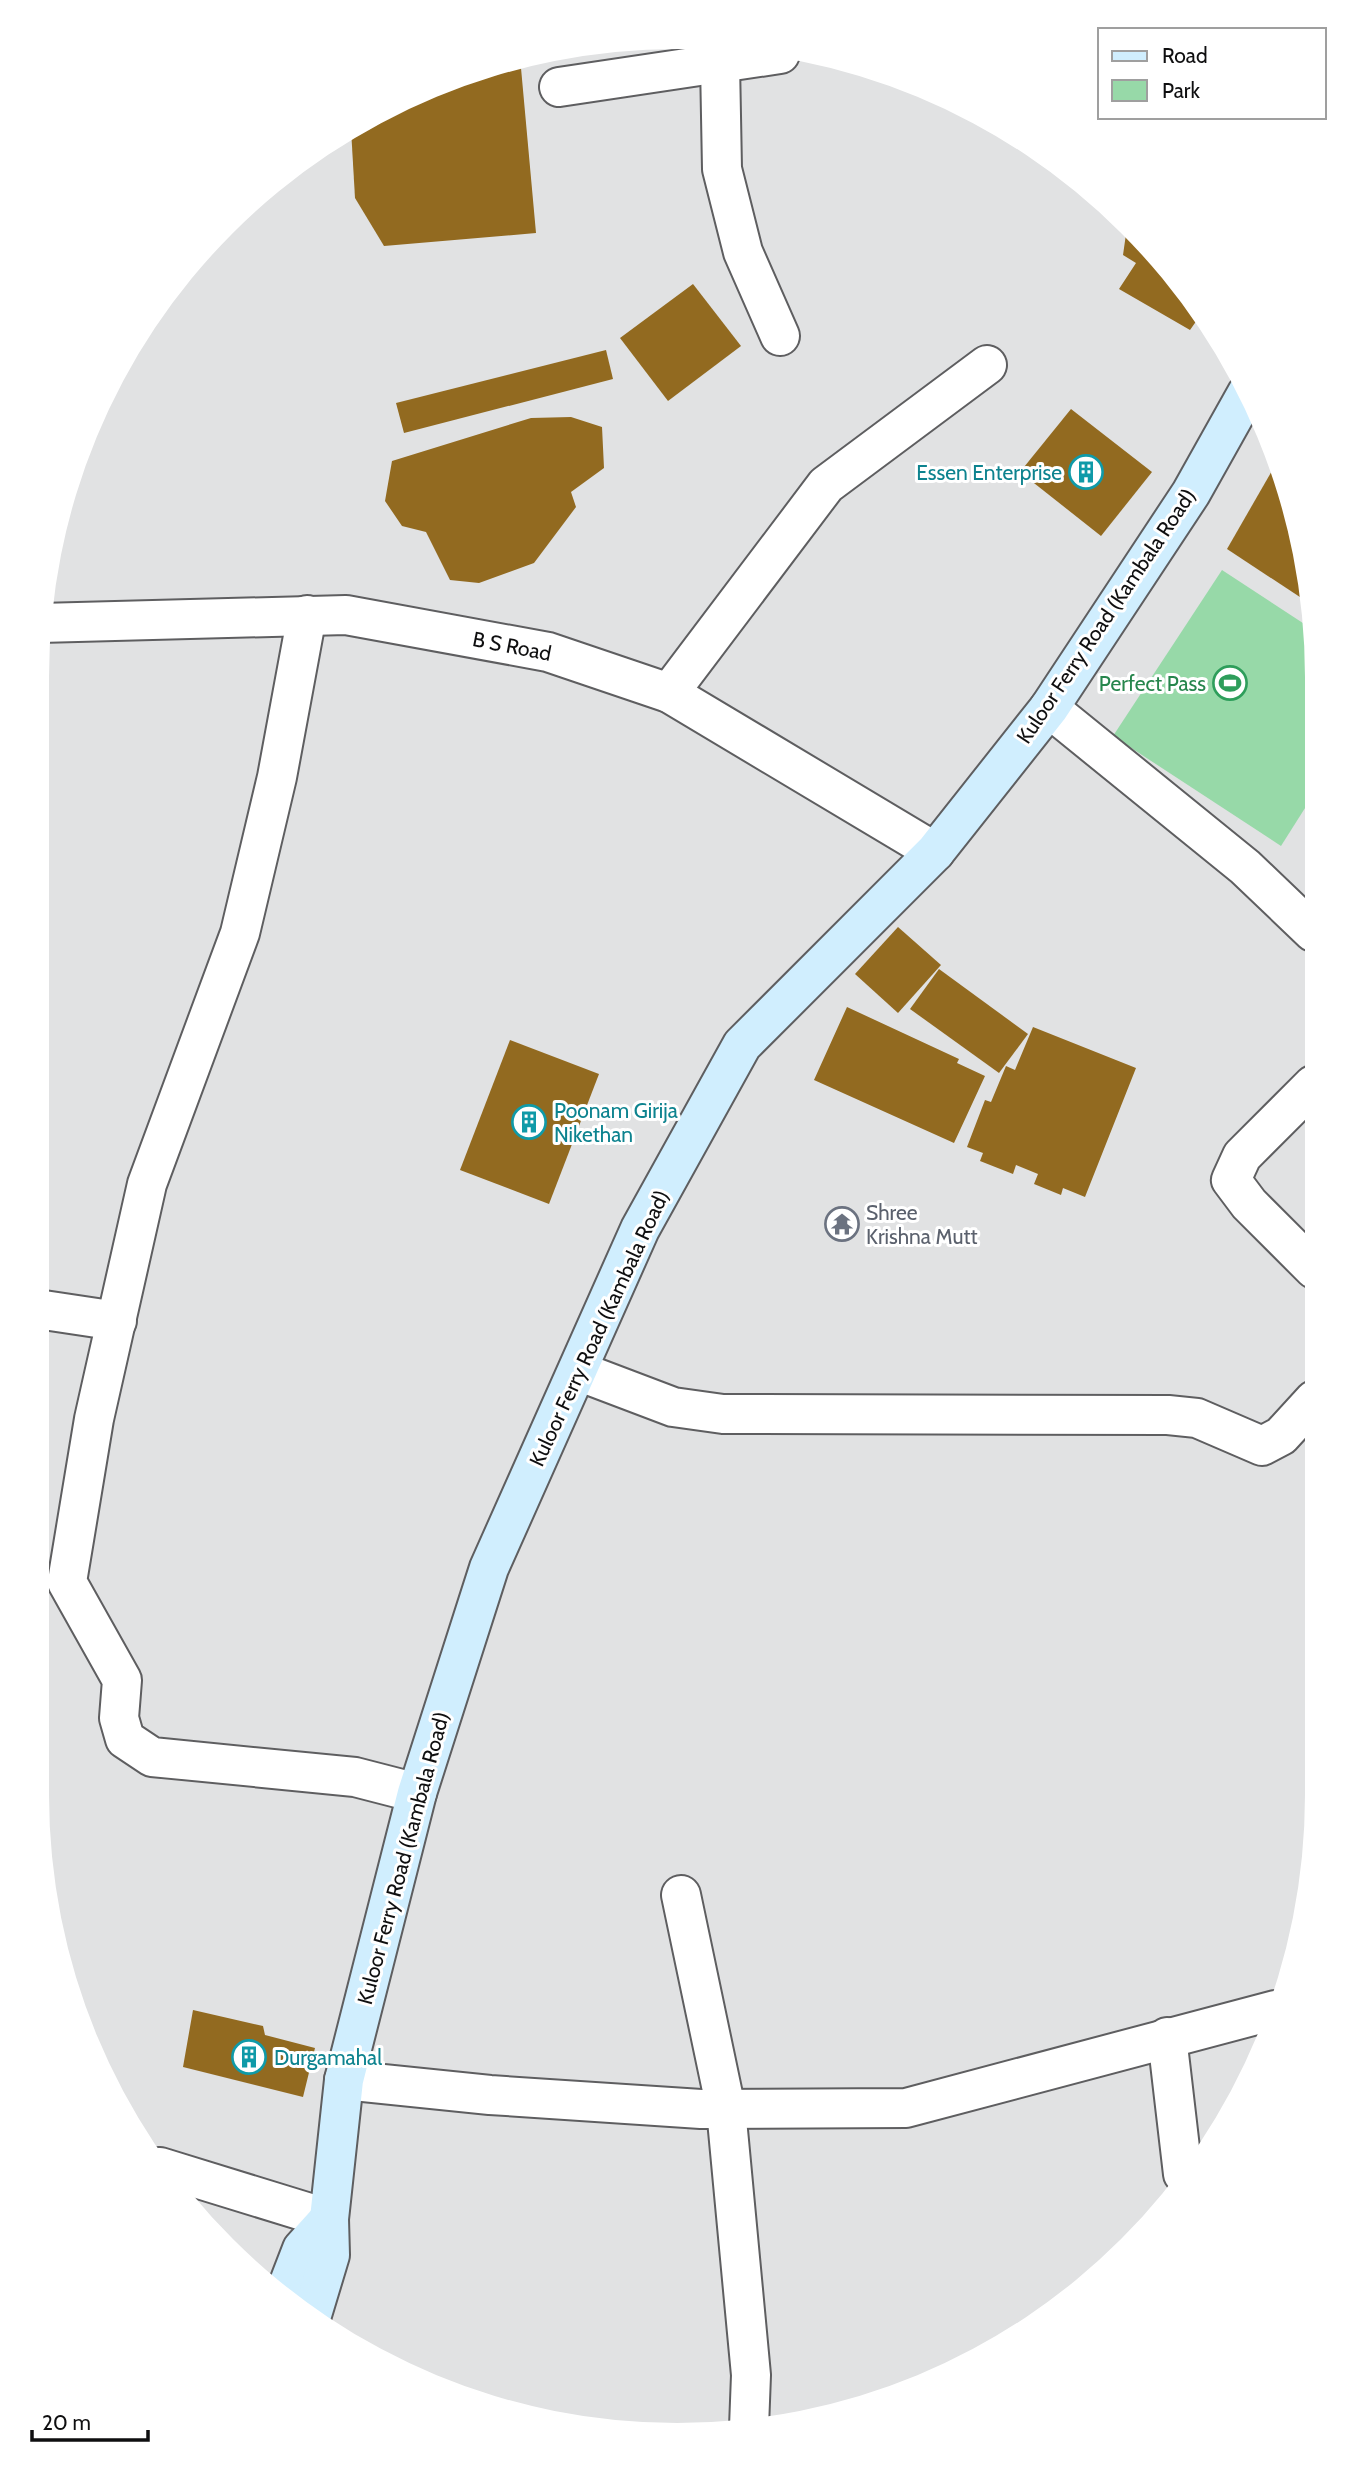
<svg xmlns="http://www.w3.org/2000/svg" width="1354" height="2472" font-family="Cabin,sans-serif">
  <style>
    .green { fill: #97d9a8 }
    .building { fill: #926a20 }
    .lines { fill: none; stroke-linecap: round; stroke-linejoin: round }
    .minor-casing { stroke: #5e5e60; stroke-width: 42 }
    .tertiary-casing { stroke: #5e5e60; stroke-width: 42 }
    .secondary-casing { stroke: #5e5e60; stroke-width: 42 }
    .minor { stroke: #fff; stroke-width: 38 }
    .tertiary { stroke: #fff; stroke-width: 38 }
    .secondary { stroke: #d0eefe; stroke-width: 38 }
    .labels { text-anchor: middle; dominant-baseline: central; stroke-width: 6; stroke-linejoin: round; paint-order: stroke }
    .culture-label { font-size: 21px; fill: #0d838f; stroke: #fff; text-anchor: start }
    .street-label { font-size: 21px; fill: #0f0f10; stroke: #fff }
    .leisure-label { font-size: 21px; fill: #27864d; stroke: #fff; text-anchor: end }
    .worship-label { font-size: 21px; fill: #5b616d; stroke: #fff; text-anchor: start }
  </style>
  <rect width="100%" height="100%" fill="#e1e2e3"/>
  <polygon class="green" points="1222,570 1312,629 1312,797 1281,846 1113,736"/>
  <g class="building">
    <polygon points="520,57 536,233 384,246 355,198 351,129 393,103"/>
    <polygon points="1127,227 1202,313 1190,330 1119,289 1136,263 1123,255"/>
    <polygon points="693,284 741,346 668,401 620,338"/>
    <polygon points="606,350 613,379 404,433 396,403"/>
    <polygon points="1071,409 1152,472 1101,536 1020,472"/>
    <polygon points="571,417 602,427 604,468 571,492 576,507 534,563 479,583 450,580 426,532 402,526 385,501 392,461 531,418"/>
    <polygon points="1277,462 1312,594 1312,605 1227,549"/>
    <polygon points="898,927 941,965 898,1013 855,974"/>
    <polygon points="939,969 1028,1034 999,1073 910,1009"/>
    <polygon points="847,1007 959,1059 957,1063 985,1076 954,1143 814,1080"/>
    <polygon points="1033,1027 1136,1068 1085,1197 1063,1188 1061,1195 1034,1184 1038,1174 1016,1165 1013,1174 980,1161 983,1153 967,1147 985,1100 991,1102 1006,1066 1015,1070"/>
    <polygon points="510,1040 599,1074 549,1204 460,1170"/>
    <polygon points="193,2010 263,2026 265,2035 315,2048 303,2097 183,2067"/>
  </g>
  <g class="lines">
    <g class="minor-casing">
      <g id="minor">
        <polyline points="720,63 722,169 743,252 780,336"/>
        <polyline points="559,87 780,54 780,47"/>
        <polyline points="307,615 277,777 240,933 147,1184 94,1419 67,1582 122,1680 119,1718 125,1739 152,1757 355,1777 417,1793"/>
        <polyline points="669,693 826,485 987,365"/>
        <polyline points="1049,708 1245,867 1313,932"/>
        <polyline points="1313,1085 1242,1156 1231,1180 1249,1204 1314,1269"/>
        <polyline points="37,1309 117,1321"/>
        <polyline points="578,1371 673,1407 723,1414 1168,1415 1197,1418 1262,1446 1281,1436 1314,1400"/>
        <polyline points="681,1895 726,2109 751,2375 749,2427"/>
        <polyline points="1167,2037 1183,2174"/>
      </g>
    </g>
    <g class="tertiary-casing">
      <g id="tertiary">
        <polyline points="40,623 346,615 548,652 669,693 935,852"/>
        <polyline points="344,2080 490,2095 701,2109 906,2108 1275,2010"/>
        <polyline points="160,2167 329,2219"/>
      </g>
    </g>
    <g class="secondary-casing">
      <g id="secondary">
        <polyline points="285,2293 302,2249 329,2219"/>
        <polyline points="311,2318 330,2255 329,2219 344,2080 417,1793 489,1568 640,1229 742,1045 935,852 1049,708 1191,493 1247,393"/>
      </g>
    </g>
    <use href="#minor" class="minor"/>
    <use href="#tertiary" class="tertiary"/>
    <use href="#secondary" class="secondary"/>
  </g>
  <defs>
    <g id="building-ring" transform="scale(1.75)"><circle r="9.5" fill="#fff" stroke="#0f9aa8" stroke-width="1.5"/><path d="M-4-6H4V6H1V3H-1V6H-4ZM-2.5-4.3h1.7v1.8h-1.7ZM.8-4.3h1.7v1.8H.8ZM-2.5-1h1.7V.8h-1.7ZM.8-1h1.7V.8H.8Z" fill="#0f9aa8"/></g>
    <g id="stadium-ring" transform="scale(1.75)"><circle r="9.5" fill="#fff" stroke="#2e9e5b" stroke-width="1.5"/><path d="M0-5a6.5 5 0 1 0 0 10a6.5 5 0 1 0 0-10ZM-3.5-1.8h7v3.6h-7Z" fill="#2e9e5b"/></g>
    <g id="temple-ring" transform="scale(1.75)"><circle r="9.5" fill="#fff" stroke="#6b7280" stroke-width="1.5"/><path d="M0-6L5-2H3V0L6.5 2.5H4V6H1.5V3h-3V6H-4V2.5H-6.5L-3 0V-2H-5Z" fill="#6b7280"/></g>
  </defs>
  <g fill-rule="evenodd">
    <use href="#building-ring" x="1086" y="472"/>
    <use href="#stadium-ring" x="1230" y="683"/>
    <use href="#building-ring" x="529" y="1122"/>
    <use href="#temple-ring" x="842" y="1224"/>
    <use href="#building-ring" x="249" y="2057"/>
  </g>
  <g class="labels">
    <g class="culture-label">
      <text x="1062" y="472" text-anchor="end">Essen Enterprise</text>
      <text x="554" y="1110">Poonam Girija<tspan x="554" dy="24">Nikethan</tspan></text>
      <text x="274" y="2057">Durgamahal</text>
    </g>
    <g class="street-label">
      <text transform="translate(1106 616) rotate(-56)">Kuloor Ferry Road (Kambala Road)</text>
      <text transform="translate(512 646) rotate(11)">B S Road</text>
      <text transform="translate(599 1328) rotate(-65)">Kuloor Ferry Road (Kambala Road)</text>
      <text transform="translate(403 1858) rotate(-75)">Kuloor Ferry Road (Kambala Road)</text>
    </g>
    <g class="leisure-label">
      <text x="1206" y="683">Perfect Pass</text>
    </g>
    <g class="worship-label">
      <text x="866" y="1212">Shree<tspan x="866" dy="24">Krishna Mutt</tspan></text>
    </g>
  </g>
  <path d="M0 0H1354V2472H0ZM677 49H677A628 628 0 0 1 1305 677V1795A628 628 0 0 1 677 2423H677A628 628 0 0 1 49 1795V677A628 628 0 0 1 677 49Z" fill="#fff" fill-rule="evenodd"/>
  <rect x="1098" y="28" width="228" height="91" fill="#ffffff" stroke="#9f9f9f" stroke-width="2"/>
  <rect x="1112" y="51" width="35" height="10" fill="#d0eefe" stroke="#9f9f9f" stroke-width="2"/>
  <text x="1162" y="63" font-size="21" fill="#0f0f10">Road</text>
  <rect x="1112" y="80" width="35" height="21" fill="#97d9a8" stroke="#9f9f9f" stroke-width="2"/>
  <text x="1162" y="98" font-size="21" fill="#0f0f10">Park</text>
  <path d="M32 2430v10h116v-10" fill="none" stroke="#0f0f10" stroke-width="3.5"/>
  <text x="42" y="2430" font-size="21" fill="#0f0f10" stroke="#ffffff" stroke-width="5" paint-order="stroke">20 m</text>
</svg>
